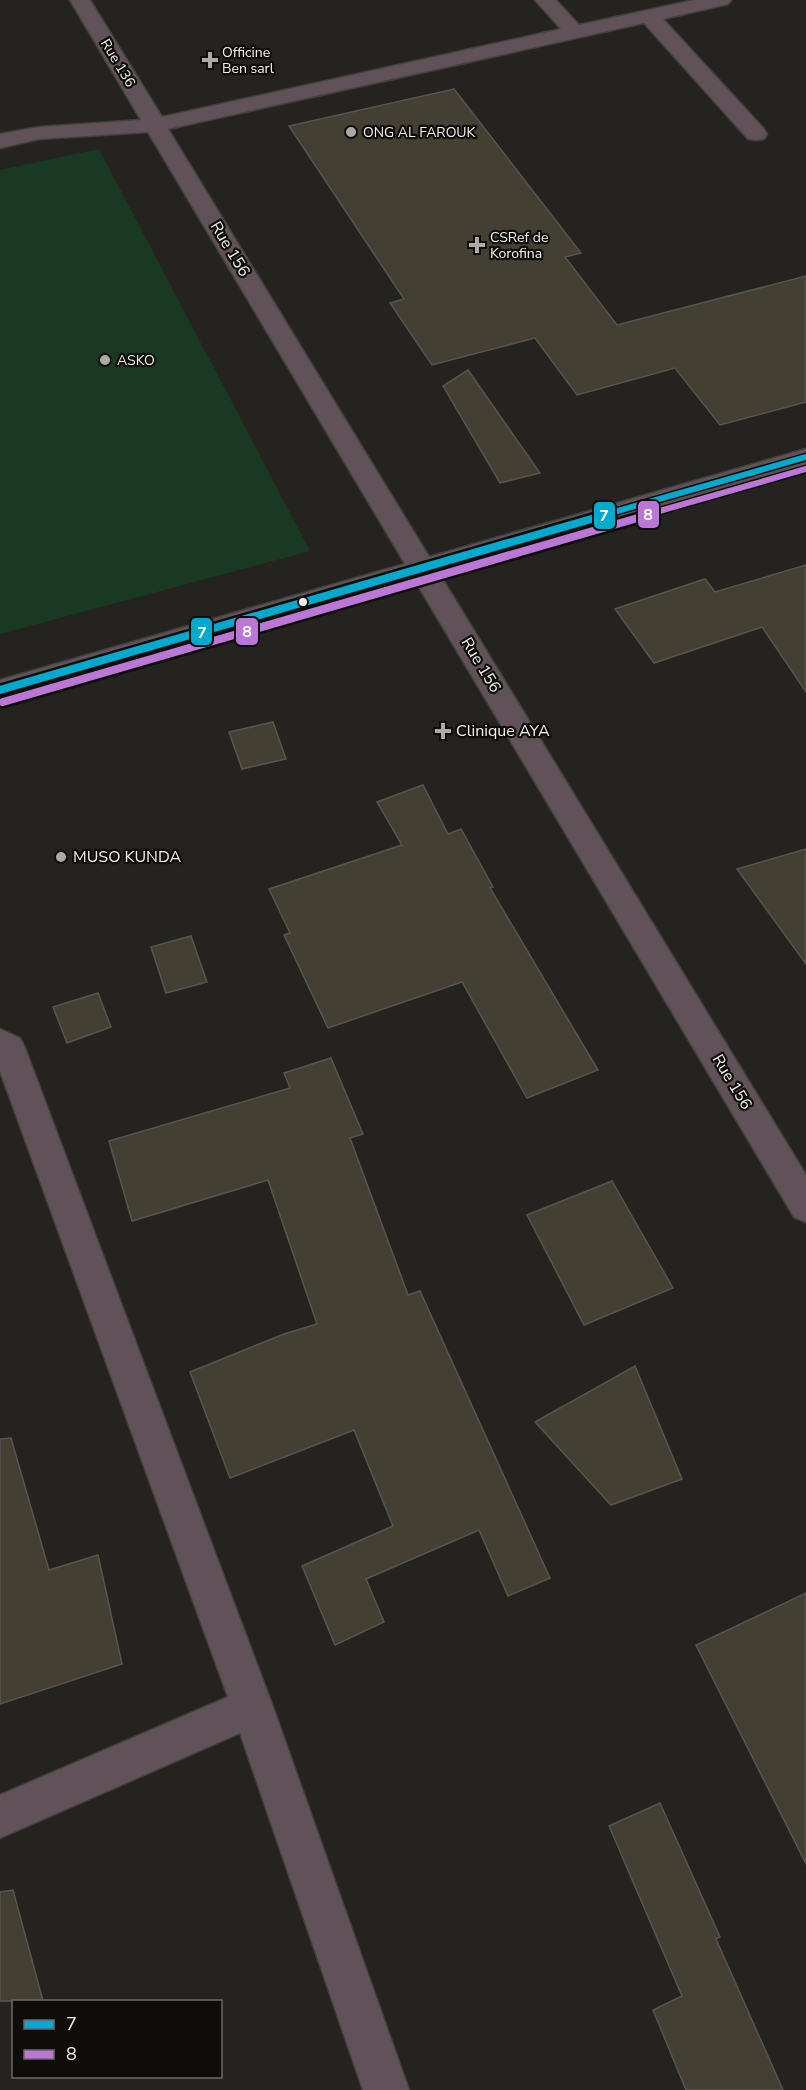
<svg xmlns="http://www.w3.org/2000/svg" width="806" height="2090" font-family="'Nunito Sans',sans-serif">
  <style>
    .green { fill: #1a3925 }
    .building { fill: #433f33; stroke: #565552; stroke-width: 1.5 }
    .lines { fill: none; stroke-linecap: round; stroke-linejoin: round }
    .minor-casing { stroke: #41403d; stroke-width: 3 }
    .tertiary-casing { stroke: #41403d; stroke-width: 3 }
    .minor { fill: #605258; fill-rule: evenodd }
    .tertiary { fill: #605258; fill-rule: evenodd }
    .bus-1-far1-casing { stroke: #0e0d0a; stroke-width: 9 }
    .bus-1-casing { stroke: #0e0d0a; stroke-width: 13 }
    .bus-2-far1-casing { stroke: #0e0d0a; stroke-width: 9 }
    .bus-2-casing { stroke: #0e0d0a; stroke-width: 13 }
    .bus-1-far1 { stroke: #00a9ce; stroke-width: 6 }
    .bus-1 { stroke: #00a9ce; stroke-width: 8 }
    .bus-2-far1 { stroke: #ba77d6; stroke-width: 6 }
    .bus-2 { stroke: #ba77d6; stroke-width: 8 }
    .poi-dot { fill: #abaaa5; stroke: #0e0d0a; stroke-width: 2 }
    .bus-dot { fill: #f3f2ed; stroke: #0e0d0a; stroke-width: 2 }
    .labels { text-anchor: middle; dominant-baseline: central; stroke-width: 4.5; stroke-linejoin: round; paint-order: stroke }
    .far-poi-label { font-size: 14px; fill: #f3f2ed; stroke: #0e0d0a; text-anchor: start }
    .far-street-label { font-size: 14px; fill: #f3f2ed; stroke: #0e0d0a }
    .street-label { font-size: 16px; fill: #f3f2ed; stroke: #0e0d0a }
    .poi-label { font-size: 16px; fill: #f3f2ed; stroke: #0e0d0a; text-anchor: start }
    .line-badge { stroke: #0e0d0a; stroke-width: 2 }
    .badge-label { font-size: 16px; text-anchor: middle; font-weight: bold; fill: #fff }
  </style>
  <rect width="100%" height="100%" fill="#25231f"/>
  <polygon class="green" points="99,149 310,551 0,634 0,170"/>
  <g class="building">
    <polygon points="454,89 581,253 565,257 617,325 806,276 806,402 720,425 675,368 577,395 535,338 432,365 390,303 404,299 289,126"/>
    <polygon points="468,370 540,473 500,483 443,386"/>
    <polygon points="806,565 806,692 762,627 654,663 615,609 705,579 715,592"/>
    <polygon points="273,722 286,759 242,769 229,732"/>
    <polygon points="423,785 448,834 461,829 493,887 490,888 598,1070 527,1098 462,982 328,1028 284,935 290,933 269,889 402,845 377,802"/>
    <polygon points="806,849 806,964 737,869"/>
    <polygon points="191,936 207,982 166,993 151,947"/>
    <polygon points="98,993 111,1027 67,1043 53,1007"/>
    <polygon points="331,1058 363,1134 350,1138 408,1295 420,1291 550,1578 508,1596 479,1530 366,1579 384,1622 335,1645 302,1566 393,1526 354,1430 230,1478 190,1372 284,1334 317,1324 268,1180 132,1221 109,1141 290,1088 284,1073"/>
    <polygon points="612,1181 673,1288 584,1325 527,1215"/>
    <polygon points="635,1366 682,1479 611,1505 535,1422"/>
    <polygon points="11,1438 49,1570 98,1555 122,1664 0,1704 0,1439"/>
    <polygon points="806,1593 806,1864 696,1645"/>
    <polygon points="660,1803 720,1937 716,1939 783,2090 686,2090 653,2010 682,1996 609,1826"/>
    <polygon points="13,1890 43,2001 0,2001 0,1892"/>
  </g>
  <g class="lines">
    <g class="minor-casing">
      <g id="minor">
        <polygon points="70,0 90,0 162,117 561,29 535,0 556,0 579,25 694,0 731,0 728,4 663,19 764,129 767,134 764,139 756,140 748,139 644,23 168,129 806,1175 806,1222 794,1217 148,132 39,139 0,148 0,134 39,127 141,120"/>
        <polygon points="0,1029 20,1038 25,1048 273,1707 409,2090 363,2090 240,1733 0,1838 0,1795 228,1697 0,1071"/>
      </g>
    </g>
    <g class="tertiary-casing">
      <polygon id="tertiary" points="806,449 806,466 0,700 0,680"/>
    </g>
    <use href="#minor" class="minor"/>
    <use href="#tertiary" class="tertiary"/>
    <g class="bus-1-far1-casing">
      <polyline id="bus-1-far1" points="607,514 806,457"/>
    </g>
    <g class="bus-1-casing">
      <polyline id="bus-1" points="0,690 612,513"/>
    </g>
    <g class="bus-2-far1-casing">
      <polyline id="bus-2-far1" points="649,514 806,469"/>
    </g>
    <g class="bus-2-casing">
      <polyline id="bus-2" points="3,702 655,513"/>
    </g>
    <use href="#bus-1-far1" class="bus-1-far1"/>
    <use href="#bus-1" class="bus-1"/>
    <use href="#bus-2-far1" class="bus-2-far1"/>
    <use href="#bus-2" class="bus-2"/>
  </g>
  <g class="poi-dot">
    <path d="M207 51h6v6h6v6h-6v6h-6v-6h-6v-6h6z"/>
    <circle cx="351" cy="132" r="6"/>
    <path d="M474 236h6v6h6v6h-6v6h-6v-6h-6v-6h6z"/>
    <circle cx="105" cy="360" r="6"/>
    <path d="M440 722h6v6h6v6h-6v6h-6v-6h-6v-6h6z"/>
    <circle cx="61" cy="857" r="6"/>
  </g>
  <circle class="bus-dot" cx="303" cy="602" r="5"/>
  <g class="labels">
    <g class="far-poi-label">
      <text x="222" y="52">Officine<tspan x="222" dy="16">Ben sarl</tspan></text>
      <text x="363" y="132">ONG AL FAROUK</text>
      <text x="490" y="237">CSRef de<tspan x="490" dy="16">Korofina</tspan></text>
      <text x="117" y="360">ASKO</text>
    </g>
    <g class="far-street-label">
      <text transform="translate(118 63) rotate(59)">Rue 136</text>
    </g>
    <g class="street-label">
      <text transform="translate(230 249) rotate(59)">Rue 156</text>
      <text transform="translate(481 665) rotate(59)">Rue 156</text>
      <text transform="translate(732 1082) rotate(59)">Rue 156</text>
    </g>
    <g class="poi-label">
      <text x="456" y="731">Clinique AYA</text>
      <text x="73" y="857">MUSO KUNDA</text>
    </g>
  </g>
  <g class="line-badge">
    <rect x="637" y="500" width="23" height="29" rx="6" fill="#ba77d6"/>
    <rect x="593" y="501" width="23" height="29" rx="6" fill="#00a9ce"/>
    <rect x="235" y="617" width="24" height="29" rx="6" fill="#ba77d6"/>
    <rect x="190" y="617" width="23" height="29" rx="6" fill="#00a9ce"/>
  </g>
  <g class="badge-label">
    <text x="648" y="520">8</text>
    <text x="604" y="521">7</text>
    <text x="247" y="637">8</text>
    <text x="202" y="638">7</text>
  </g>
  <rect x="12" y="2000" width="210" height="78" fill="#0e0d0a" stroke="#6a6965" stroke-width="1.5"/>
  <rect x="24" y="2020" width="30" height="9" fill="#00a9ce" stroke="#6a6965" stroke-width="1.5"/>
  <text x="66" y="2030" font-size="18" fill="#f3f2ed">7</text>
  <rect x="24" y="2050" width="30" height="9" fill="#ba77d6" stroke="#6a6965" stroke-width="1.5"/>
  <text x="66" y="2060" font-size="18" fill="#f3f2ed">8</text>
</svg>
